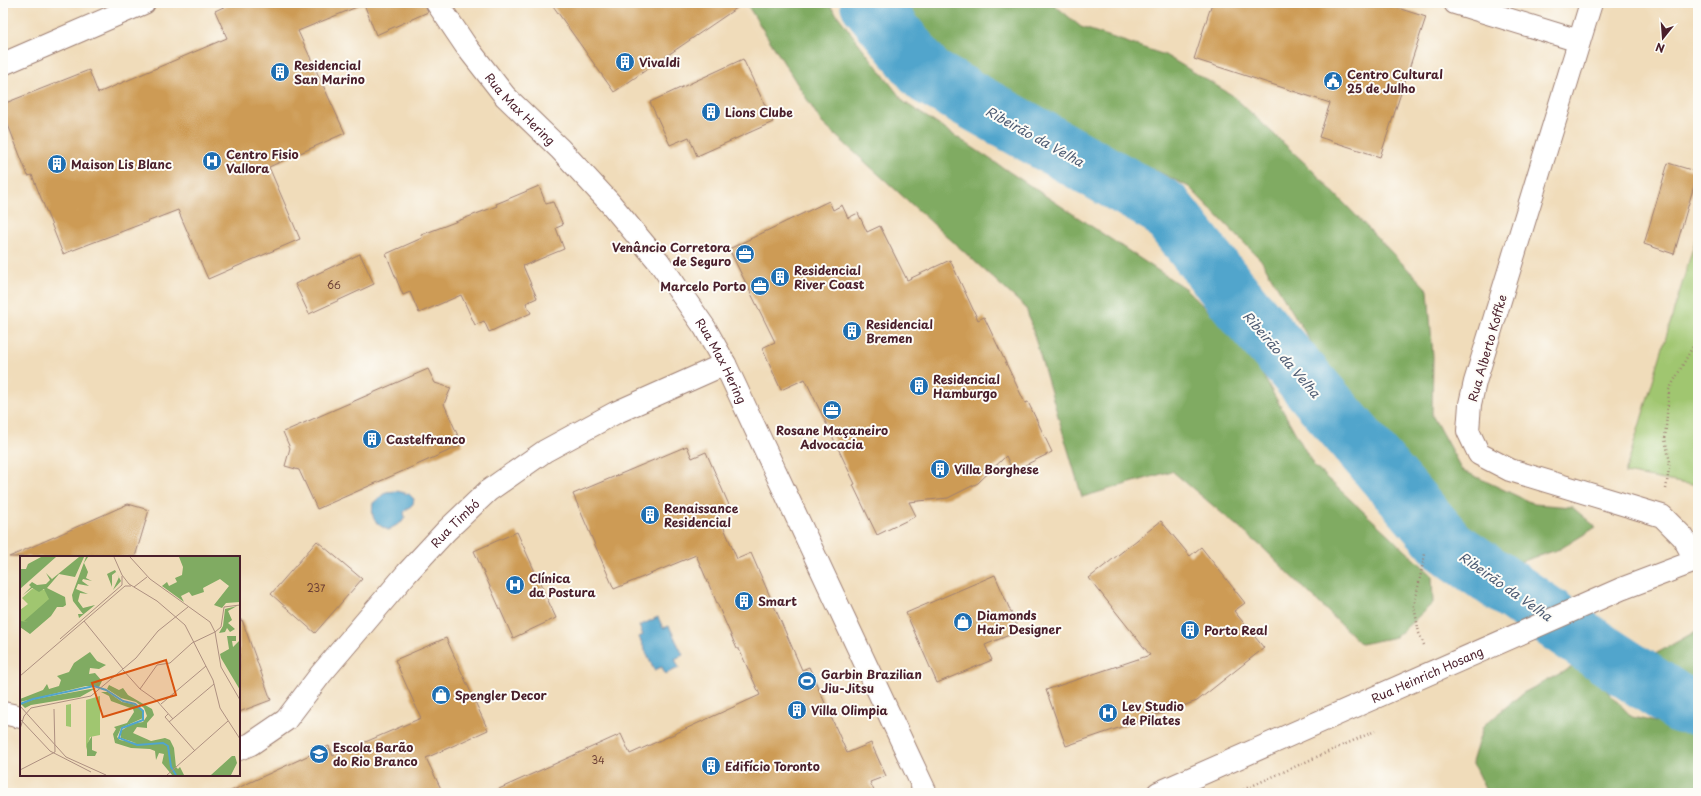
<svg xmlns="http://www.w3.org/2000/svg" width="1701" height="796" font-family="'Playpen Sans',sans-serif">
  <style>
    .green { fill: #a0c670; stroke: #75724e }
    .forest { fill: #80ab62; stroke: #656546 }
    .water { fill: #51a5cc; stroke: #4e627c }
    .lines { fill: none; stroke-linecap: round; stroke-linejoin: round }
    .river { stroke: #51a5cc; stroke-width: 58 }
    .building { fill: #cd9b54 }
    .street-casing { stroke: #9d7e72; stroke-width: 24 }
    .secondary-casing { stroke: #9d7e72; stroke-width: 24 }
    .path { stroke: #9d7e72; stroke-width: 2.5; stroke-dasharray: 1 3; stroke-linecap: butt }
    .street { stroke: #fff; stroke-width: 22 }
    .secondary { stroke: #fff; stroke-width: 22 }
    .labels { text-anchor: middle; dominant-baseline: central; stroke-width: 4; stroke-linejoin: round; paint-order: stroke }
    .number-label { font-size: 10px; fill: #6b3e35 }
    .poi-label { font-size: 12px; font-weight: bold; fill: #4a1f2b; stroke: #fdfcf7; text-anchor: start }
    .street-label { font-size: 12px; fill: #4a1f2b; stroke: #fdfcf7 }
    .water-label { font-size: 13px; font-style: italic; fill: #4d5b73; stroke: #fdfcf7 }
    .inset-river { fill: none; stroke: #51a5cc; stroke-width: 2 }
    .inset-road { fill: none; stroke: #ae9081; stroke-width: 1 }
    .view { fill: #d8530f; fill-opacity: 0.15; stroke: #d8530f; stroke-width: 2 }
    .inset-edge { fill: none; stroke: #4a1f2b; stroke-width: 2 }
  </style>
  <rect width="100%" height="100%" fill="#fdfcf7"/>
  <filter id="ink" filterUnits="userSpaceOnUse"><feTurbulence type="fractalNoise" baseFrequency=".025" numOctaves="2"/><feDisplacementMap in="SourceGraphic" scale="8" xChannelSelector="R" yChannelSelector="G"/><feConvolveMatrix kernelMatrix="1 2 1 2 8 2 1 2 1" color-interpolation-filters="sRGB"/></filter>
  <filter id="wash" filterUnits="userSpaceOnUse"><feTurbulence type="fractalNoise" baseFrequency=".012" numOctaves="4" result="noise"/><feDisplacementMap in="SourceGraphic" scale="16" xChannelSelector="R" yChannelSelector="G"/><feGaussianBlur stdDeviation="0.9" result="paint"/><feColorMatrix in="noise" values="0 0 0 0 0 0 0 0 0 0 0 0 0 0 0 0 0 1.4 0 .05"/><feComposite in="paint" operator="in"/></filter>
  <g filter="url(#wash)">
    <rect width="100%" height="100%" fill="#f0dcba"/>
    <polygon class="green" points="1698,231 1698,486 1625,473"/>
    <g class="forest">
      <polygon points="746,3 828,3 904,102 1186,289 1250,352 1314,466 1432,575 1433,603 1396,637 1361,644 1262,547 1172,471 1082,497 1026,308 822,123"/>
      <polygon points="890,3 1052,3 1081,27 1165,55 1232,95 1310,168 1428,290 1433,357 1432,415 1462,470 1534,504 1572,507 1596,527 1560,549 1514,564 1425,489 1318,354 1261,260 1189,187 1076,131 970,75"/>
      <polygon points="1698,630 1698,682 1669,679 1650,657"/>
      <polygon points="1580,663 1632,717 1698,731 1698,793 1487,793 1472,762 1483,726 1523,693"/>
    </g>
    <g class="water">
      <path d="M397,491l12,3 5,5 -1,5 -9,8 1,5 -3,5 -14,8c-14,-7 -17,-11 -15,-27l13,-11z"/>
      <polygon points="658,617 663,628 669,626 683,655 675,659 679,668 665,674 662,667 654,670 639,637 643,635 639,626"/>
    </g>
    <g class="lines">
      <polyline class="river" points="869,3 928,76 1164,208 1243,308 1449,547 1596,649 1682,705 1698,706"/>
    </g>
    <g id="blocks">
      <g class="building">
        <polygon points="232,3 425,3 428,12 376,35 364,4 298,31 345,133 269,167 300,239 208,279 178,210 63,254 32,175 28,176 3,112 3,104 89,70 98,93 227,38 215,11"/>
        <polygon points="551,3 744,3 614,92"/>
        <polygon points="1212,3 1382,3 1426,17 1380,157 1319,137 1330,103 1194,59"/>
        <polygon points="743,59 773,122 697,156 689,137 670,145 650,102"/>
        <polygon points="1668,163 1698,172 1674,254 1644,244"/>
        <polygon points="539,186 546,204 553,202 563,225 556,228 564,249 523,266 537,298 526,303 531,313 489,332 484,321 475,325 461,295 419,313 410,292 403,295 386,254 422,238 421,235 497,206 496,204"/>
        <polygon points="829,201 833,210 842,205 848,218 858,213 867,232 880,226 907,280 950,260 978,320 984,317 1025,403 1028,402 1052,452 1013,471 1006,456 978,483 948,498 909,502 916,516 877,535 853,485 855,484 805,379 781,390 762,348 775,342 729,249"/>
        <polygon points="360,254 374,284 309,314 295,284"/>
        <polygon points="428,369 435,383 451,388 444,404 462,445 317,509 299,470 285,466 290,448 283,432"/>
        <polygon points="687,446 692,458 706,452 729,505 717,511 737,559 751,553 802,670 809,667 847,753 871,743 886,776 870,782 875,793 490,793 621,734 630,754 760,695 739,649 737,649 696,555 614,589 573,494"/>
        <polygon points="128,504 149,510 135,557 9,557"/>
        <polygon points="1161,521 1190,556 1201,547 1245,603 1234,611 1264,648 1197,701 1066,746 1046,690 1150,655 1089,578"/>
        <polygon points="517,532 556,618 513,638 474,551"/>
        <polygon points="317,541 362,579 315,633 271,594"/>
        <polygon points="995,575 1019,631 985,645 992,660 937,683 906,613"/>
        <polygon points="242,620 271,700 239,712 239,621"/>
        <polygon points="446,638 488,730 426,758 443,793 227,793 329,746 333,756 421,718 395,660"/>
      </g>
    </g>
  </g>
  <g filter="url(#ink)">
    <use href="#blocks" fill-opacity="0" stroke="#9d7e72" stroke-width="1"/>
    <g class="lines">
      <g class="street-casing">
        <g id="street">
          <polyline points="1455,3 1579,41"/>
          <polyline points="1591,3 1475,382 1470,404 1468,431 1479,454 1510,470 1662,516 1683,537 1696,561"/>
        </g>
      </g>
      <g class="secondary-casing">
        <g id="secondary">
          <path id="s1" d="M437,3l29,43 39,50 55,53 50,54 49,59 46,66 20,36 201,429"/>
          <polyline points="3,64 144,3"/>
          <polyline points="3,713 21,717"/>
          <path id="s2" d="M239,749l12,-5 35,-24 35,-46 86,-101 39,-42 42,-40 57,-40 70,-38 110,-49"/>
          <path id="s3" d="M1158,793l463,-204 77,-29"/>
        </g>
      </g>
      <g class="path">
        <polyline points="1666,489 1670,462 1665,439 1669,390 1698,337"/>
        <polyline points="1424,645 1419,633 1414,606 1425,554"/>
        <polyline points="1236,793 1375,731"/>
      </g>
      <use href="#street" class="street"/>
      <use href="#secondary" class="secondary"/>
    </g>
  </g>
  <defs>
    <g id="building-disc" transform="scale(1)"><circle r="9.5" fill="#1f6fb2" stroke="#fdfcf7"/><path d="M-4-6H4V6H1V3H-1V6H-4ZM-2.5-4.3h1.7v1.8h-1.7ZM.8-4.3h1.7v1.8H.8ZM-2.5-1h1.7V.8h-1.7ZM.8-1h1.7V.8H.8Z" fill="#fff"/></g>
    <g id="civic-disc" transform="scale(1)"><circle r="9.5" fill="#1f6fb2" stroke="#fdfcf7"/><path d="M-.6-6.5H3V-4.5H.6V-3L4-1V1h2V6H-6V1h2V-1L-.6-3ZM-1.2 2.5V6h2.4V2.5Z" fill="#fff"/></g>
    <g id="hospital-disc" transform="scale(1)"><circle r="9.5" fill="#1f6fb2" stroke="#fdfcf7"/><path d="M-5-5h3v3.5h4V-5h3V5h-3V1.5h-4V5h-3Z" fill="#fff"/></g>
    <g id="office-disc" transform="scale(1)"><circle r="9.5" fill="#1f6fb2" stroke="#fdfcf7"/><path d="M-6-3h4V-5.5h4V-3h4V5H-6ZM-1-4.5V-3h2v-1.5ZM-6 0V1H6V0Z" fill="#fff"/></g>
    <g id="shop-disc" transform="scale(1)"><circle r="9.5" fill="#1f6fb2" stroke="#fdfcf7"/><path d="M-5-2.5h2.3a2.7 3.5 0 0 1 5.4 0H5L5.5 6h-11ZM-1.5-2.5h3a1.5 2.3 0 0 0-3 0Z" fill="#fff"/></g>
    <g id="stadium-disc" transform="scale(1)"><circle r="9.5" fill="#1f6fb2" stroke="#fdfcf7"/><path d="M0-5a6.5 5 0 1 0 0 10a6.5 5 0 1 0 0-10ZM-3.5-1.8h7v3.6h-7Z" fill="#fff"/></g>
    <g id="school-disc" transform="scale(1)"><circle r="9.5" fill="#1f6fb2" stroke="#fdfcf7"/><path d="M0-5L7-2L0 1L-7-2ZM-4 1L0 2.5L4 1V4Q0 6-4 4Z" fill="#fff"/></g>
  </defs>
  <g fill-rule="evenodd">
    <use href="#building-disc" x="625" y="62"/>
    <use href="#building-disc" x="280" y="72"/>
    <use href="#civic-disc" x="1333" y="81"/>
    <use href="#building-disc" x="711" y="112"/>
    <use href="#hospital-disc" x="212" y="161"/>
    <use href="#building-disc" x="57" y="164"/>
    <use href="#office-disc" x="745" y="254"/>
    <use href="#building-disc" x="780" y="277"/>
    <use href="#office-disc" x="760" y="286"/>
    <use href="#building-disc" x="852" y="331"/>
    <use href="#building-disc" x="919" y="386"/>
    <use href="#office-disc" x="832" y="410"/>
    <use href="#building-disc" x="372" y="439"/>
    <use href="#building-disc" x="940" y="469"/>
    <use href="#building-disc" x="650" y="515"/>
    <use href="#hospital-disc" x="515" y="585"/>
    <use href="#building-disc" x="744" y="601"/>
    <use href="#shop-disc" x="963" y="622"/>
    <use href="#building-disc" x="1190" y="630"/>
    <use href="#stadium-disc" x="807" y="681"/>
    <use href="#shop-disc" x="441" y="695"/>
    <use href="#building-disc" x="797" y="710"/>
    <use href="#hospital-disc" x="1108" y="713"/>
    <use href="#school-disc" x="319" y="754"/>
    <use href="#building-disc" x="711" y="766"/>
  </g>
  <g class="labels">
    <g class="number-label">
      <text x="334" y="284">66</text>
      <text x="316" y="587">237</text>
      <text x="598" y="759">34</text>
    </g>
    <g class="poi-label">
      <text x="639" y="62">Vivaldi</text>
      <text x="294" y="65">Residencial<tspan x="294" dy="14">San Marino</tspan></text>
      <text x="1347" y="74">Centro Cultural<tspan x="1347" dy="14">25 de Julho</tspan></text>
      <text x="725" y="112">Lions Clube</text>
      <text x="226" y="154">Centro Fisio<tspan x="226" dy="14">Vallora</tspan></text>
      <text x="71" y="164">Maison Lis Blanc</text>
      <text x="731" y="247" text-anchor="end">Venâncio Corretora<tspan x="731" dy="14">de Seguro</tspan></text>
      <text x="794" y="270">Residencial<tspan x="794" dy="14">River Coast</tspan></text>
      <text x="746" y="286" text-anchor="end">Marcelo Porto</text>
      <text x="866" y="324">Residencial<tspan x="866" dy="14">Bremen</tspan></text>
      <text x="933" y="379">Residencial<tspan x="933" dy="14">Hamburgo</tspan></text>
      <text x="832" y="430" text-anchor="middle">Rosane Maçaneiro<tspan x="832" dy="14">Advocacia</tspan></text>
      <text x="386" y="439">Castelfranco</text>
      <text x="954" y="469">Villa Borghese</text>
      <text x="664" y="508">Renaissance<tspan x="664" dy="14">Residencial</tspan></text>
      <text x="529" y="578">Clínica<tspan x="529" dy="14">da Postura</tspan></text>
      <text x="758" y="601">Smart</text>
      <text x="977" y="615">Diamonds<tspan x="977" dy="14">Hair Designer</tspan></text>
      <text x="1204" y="630">Porto Real</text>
      <text x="821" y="674">Garbin Brazilian<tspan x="821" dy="14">Jiu-Jitsu</tspan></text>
      <text x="455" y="695">Spengler Decor</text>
      <text x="1122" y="706">Lev Studio<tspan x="1122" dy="14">de Pilates</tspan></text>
      <text x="811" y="710">Villa Olimpia</text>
      <text x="333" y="747">Escola Barão<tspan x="333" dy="14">do Rio Branco</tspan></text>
      <text x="725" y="766">Edifício Toronto</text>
    </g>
    <g class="street-label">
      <text stroke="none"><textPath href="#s1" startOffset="135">Rua Max Hering</textPath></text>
      <text transform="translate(1487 348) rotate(-74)">Rua Alberto Koffke</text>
      <text stroke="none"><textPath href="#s1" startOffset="459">Rua Max Hering</textPath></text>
      <text stroke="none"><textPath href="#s2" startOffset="315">Rua Timbó</textPath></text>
      <text stroke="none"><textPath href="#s3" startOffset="294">Rua Heinrich Hosang</textPath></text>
    </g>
    <g class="water-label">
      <text transform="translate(1035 136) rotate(29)">Ribeirão da Velha</text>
      <text transform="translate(1282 354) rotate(49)">Ribeirão da Velha</text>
      <text transform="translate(1506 586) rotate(35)">Ribeirão da Velha</text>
    </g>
  </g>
  <g transform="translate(20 556)">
    <rect width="220" height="220" fill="#f0dcba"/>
    <path d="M12,33l13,1 3,4 4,8 -4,13 -28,11v-16l8,-6 -6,-6zM80,140v39l-10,2 -4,13v-50zM51,148v23l-5,-1v-21z" fill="#a0c670"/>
    <path d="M21,1h15l-36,32v-20h6l2,-5zM59,1h5l-9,20 -16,-3 -12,14 18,9 1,8 -3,2h-6l-6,9 -21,18 -10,-7v-6l8,1 -4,-1 25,-22 -5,-10 -5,3 -7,-4 -9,7 8,-8 -2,-2 3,-3 5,3 9,-1 4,-4 -4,-7 6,6zM66,1h2l-4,6 4,9 -2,6 6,3 -9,-2 -1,2 7,5 -11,-2 -2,5 12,5 -8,-1 -2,8 5,7 12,-3 -16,13 -1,-4h5l-10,-13 -1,-6zM159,1h61v45l-14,1 -4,5 -8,-3 15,-19 -9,-7 -17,9 1,4 -12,4 -3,-4 -8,4 3,6 -22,-16 5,-4 2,4 8,-4 -2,-4 7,-3 1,-8zM95,14l6,11 -8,9 6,-13 -3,-5 -4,3v12l-5,-13zM217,50l-9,5 4,9 -4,3 7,6 -5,3 -3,-4 -2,4 -6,1 4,-7 2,-17zM207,80h9v5h-4l1,6 7,-7v50l-19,-32 -1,-4 9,-5zM70,96l7,9 9,4 -7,4 -9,-1 -1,6 6,-1 7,8 -3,6 -13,-1 -66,16v-3l23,-9 4,-6 2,5 10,-3 2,-6 -4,-4 12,-4 5,-9zM89,129l10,5 4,-2 5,7 24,14 2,6 -7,8v5l-10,-1 -4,6 18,8 14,-3 5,2 4,8 2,19 2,2 2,-2 4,8h-12l-10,-12 2,-9 -5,-1 -3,7 -1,-9 -5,-2 -19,-1 -16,-5 -2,-9 3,-5 -2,-2 13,-4 7,-11 -1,-3 -22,-8 -2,-5 -8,-4h7l14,10 11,2 9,6 1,8 -22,10 -4,9 3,3 16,3 -15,-5v-7l10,-7 12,-2 4,-6 -3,-8 -8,-6 -15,-4 -14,-9zM76,132l-16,9 -49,8 -6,3 -4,-4 14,-5zM72,180v14l5,2 -2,4h-8v-12zM212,200h3l2,7 -6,12h-20z" fill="#80ab62"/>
    <path class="inset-river" d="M0,148l13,-5 61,-13 12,4 17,11 12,3 8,7v9l-21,8 -3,10 18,7 26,-2 5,3 3,21 5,8"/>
    <path class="inset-road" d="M94,1l8,18 7,9 28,17 28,24 28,55 7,28 20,31M110,1l20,22 60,43 5,10 6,35 19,33M114,31l13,-10M64,65l39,48M195,76l6,-5 3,-20 16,-2M40,83l62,-54v-9M103,114l17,19 17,-24 13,-2 22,-20 23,-11M0,120l105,-90h6M120,133l17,12 16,18M141,148l45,-38M0,150l46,51 40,18M148,158l-3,3 30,34M0,163l30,32 41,21M149,166l45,-38M0,173l4,-13 7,-8 60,-12 45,-38 22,-27 30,-24M0,214l35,-18 -1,-43M147,219l61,-54"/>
    <path class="view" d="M146,104l10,35 -73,22 -11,-34z"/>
    <rect width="220" height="220" class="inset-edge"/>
  </g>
  <rect width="1701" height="796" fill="none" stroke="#fdfcf7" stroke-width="16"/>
  <g transform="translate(1663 38) rotate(197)" stroke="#fdfcf7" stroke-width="3" paint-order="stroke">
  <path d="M0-3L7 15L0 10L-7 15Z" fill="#4a1f2b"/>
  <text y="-6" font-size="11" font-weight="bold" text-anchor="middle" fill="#4a1f2b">N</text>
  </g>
</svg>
